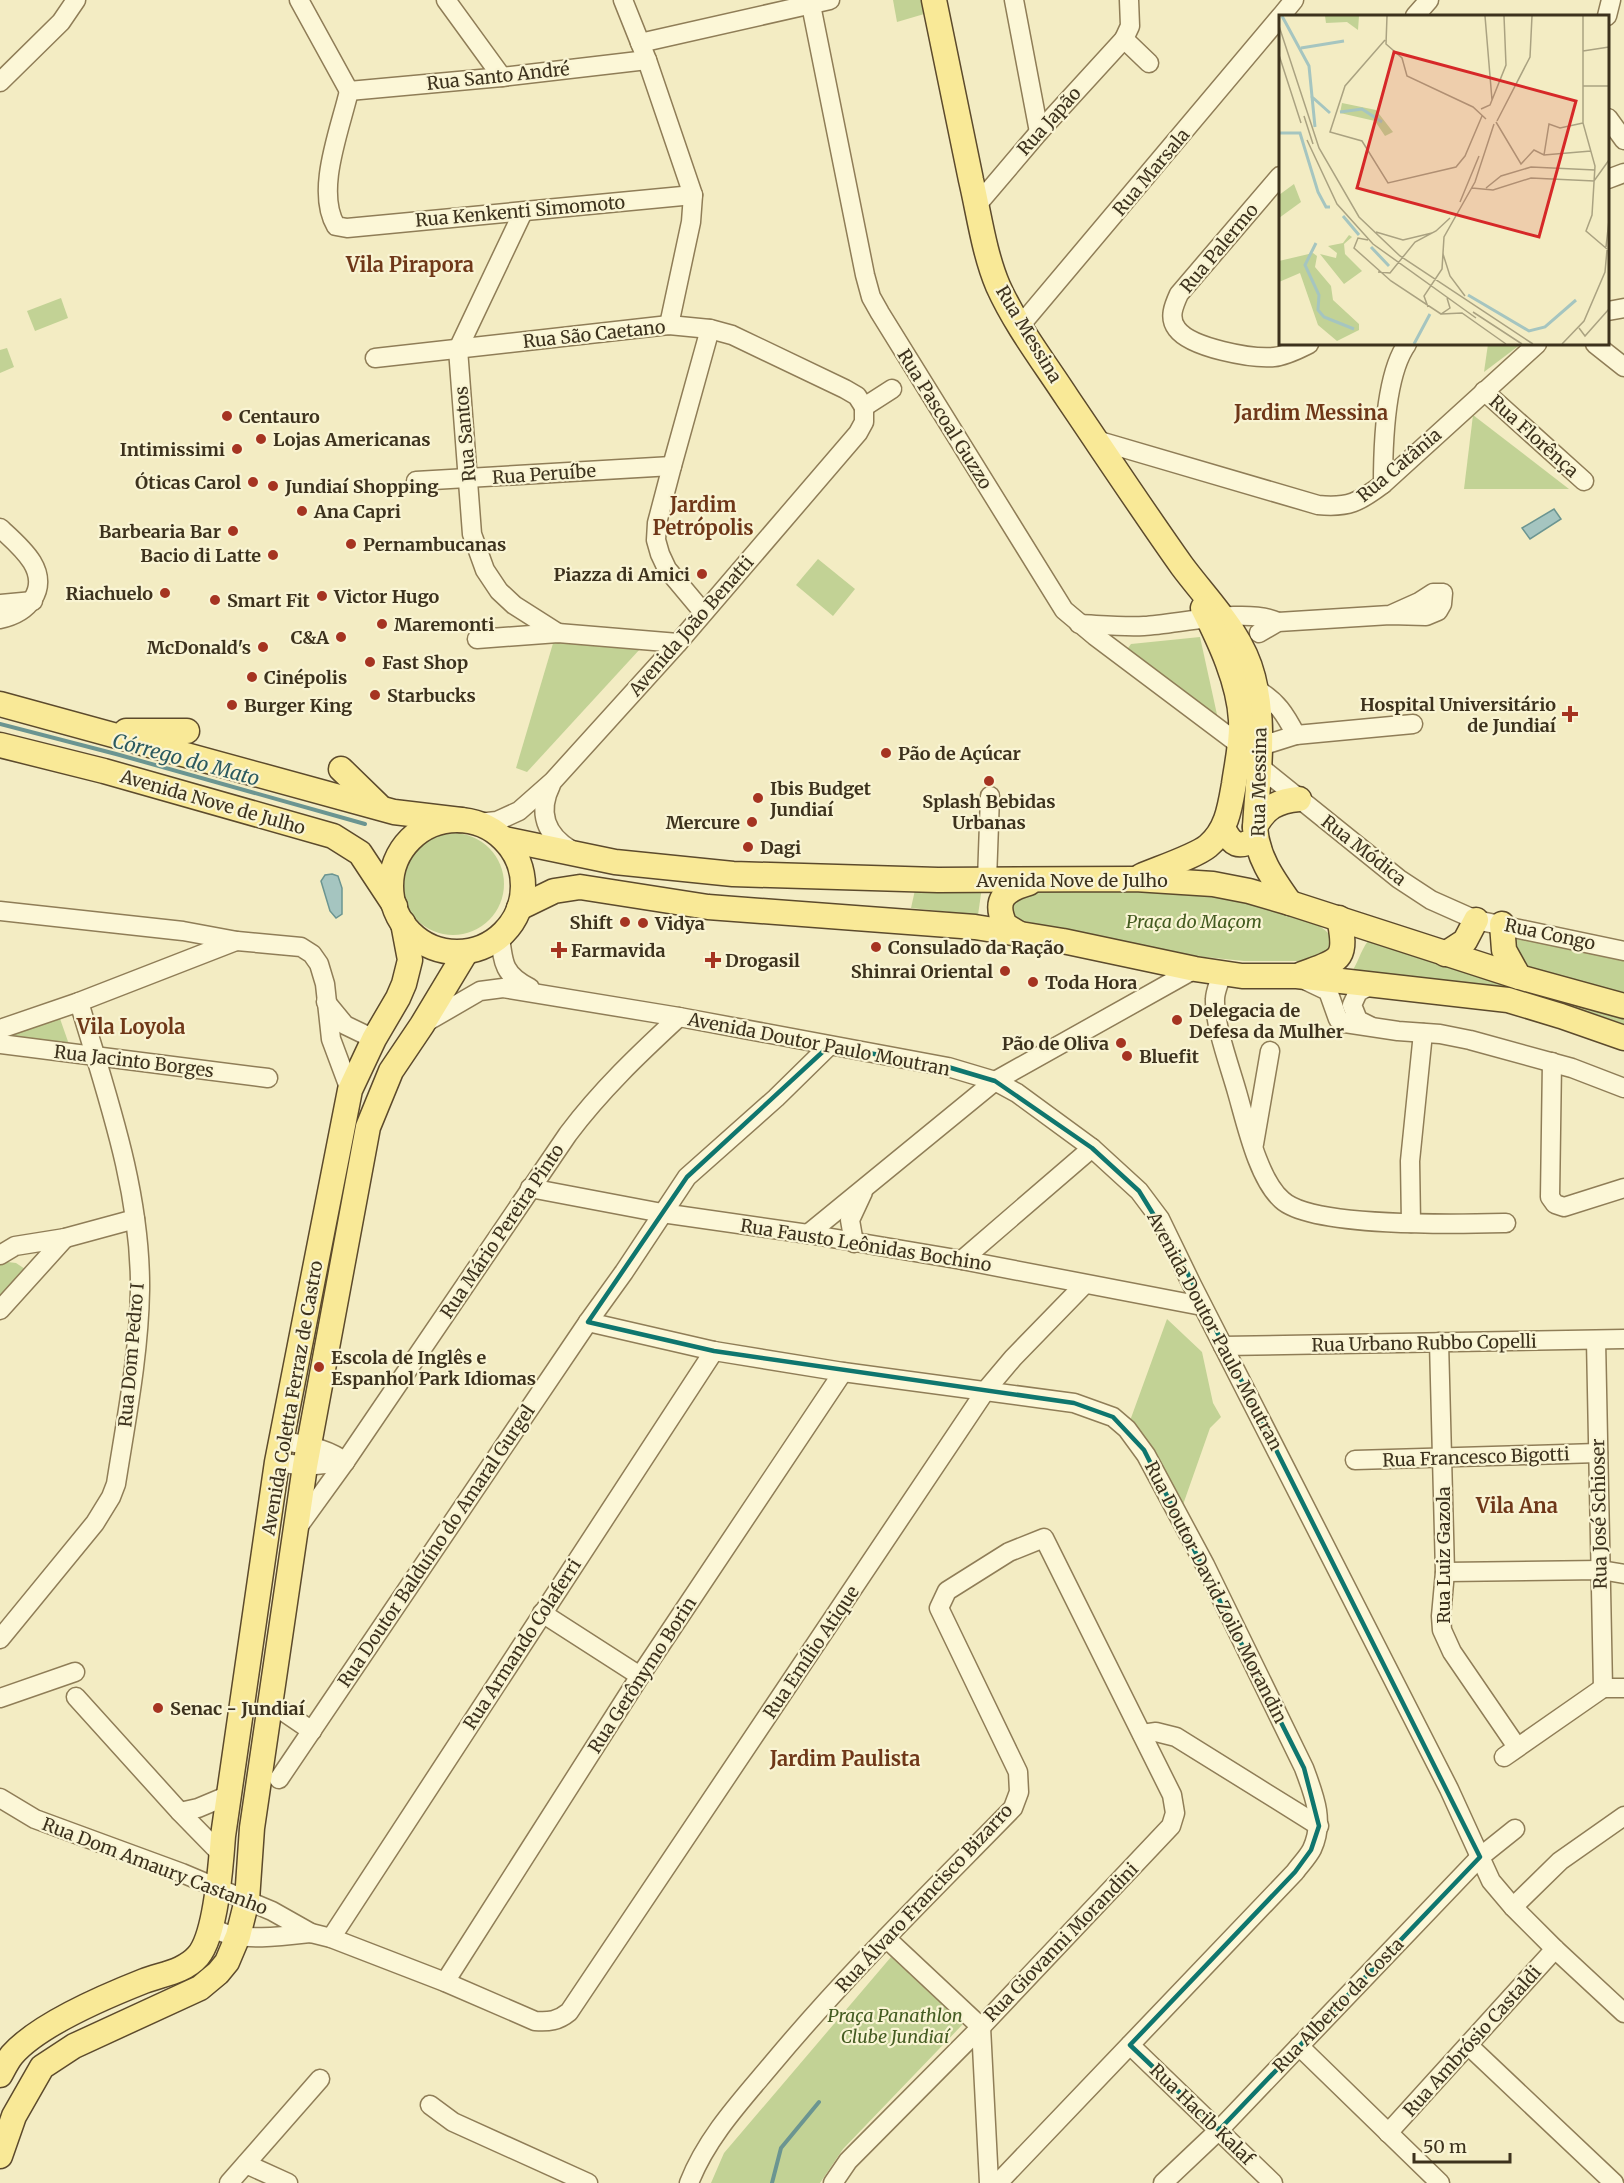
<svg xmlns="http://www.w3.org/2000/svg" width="1624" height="2183" font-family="Merriweather,serif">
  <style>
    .green { fill: #c2d295 }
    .water { fill: #a5c5c0; stroke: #6b9591; stroke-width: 1.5 }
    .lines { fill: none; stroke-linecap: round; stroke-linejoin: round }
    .stream { stroke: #6b9591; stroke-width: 4 }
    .minor-casing { stroke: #8f7d57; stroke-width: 21 }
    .major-casing { stroke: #5c4a2c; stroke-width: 27 }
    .minor { stroke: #fcf7d7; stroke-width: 18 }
    .major { stroke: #f9e997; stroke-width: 24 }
    .marked { fill: none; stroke: #0f766e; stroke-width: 4.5; stroke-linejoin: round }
    .poi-dot { fill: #a53421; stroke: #f9f4d3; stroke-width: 2 }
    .labels { text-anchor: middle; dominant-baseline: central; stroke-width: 4.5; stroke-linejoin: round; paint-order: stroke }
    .street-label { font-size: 18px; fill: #3d321d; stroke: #f9f4d3 }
    .poi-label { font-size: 18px; font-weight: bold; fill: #3d321d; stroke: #f9f4d3; text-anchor: start }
    .park-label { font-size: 18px; font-style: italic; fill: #445c21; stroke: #f9f4d3 }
    .neighbourhood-label { font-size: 20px; font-weight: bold; fill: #6f3718; stroke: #f9f4d3 }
    .water-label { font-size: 20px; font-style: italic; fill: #2b5a5f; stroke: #f9f4d3 }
    .inset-river { fill: none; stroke: #a5c5c0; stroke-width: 3 }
    .inset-road { fill: none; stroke: #aaa281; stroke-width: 1.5 }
    .view { fill: #d62828; fill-opacity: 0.15; stroke: #d62828; stroke-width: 3 }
    .inset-edge { fill: none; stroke: #3d321d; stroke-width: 3 }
  </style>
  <rect width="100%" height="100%" fill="#f3ecc3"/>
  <g class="green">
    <polygon points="893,0 928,0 931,12 897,22"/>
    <polygon points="61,298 68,318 35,331 27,311"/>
    <polygon points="1488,344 1521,344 1484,372"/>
    <polygon points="7,348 14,367 0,373 0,350"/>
    <polygon points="1473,415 1569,489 1464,489"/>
    <polygon points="818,559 855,589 833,616 796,585"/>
    <polygon points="1200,637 1218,719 1125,652 1131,644"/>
    <polygon points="554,640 630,643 640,649 527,772 516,768"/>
    <circle cx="453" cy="884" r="51"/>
    <path d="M1162,881c40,9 142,24 168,54v12l-15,14h-71l-59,-6 -176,-37 -1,-25 133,-3z"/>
    <polygon points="982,887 978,915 911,908 915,890"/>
    <polygon points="1515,933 1624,960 1624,996 1525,971 1512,953"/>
    <path d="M1368,941l192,51 64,21v17l-273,-57c7,-10 9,-21 17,-32z"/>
    <polygon points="58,1013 71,1050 5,1035"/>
    <polygon points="0,1261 16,1263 25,1269 23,1275 3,1297 0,1296"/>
    <polygon points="1167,1319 1202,1352 1213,1403 1221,1417 1210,1428 1179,1516 1127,1429"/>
    <polygon points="891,1957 963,2024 843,2149 820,2183 711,2183 724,2153"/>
  </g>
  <g class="water">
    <polygon points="1554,509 1561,519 1530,539 1522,528"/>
    <polygon points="332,874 338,876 342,888 342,914 336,918 330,911 321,881 325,875"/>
  </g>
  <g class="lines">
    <g class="stream">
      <polyline points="0,724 116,754 365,824"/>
      <polyline points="772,2183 781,2148 819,2102"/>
    </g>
    <g class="minor-casing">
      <g id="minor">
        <polyline points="299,0 349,91"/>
        <polyline points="446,0 502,77"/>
        <polyline points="623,0 647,60 693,195 691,222 669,325"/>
        <polyline points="810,0 865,275 871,297 880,313 1064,610 1095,636 1240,745"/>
        <polyline points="1014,0 1039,132"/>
        <polyline points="1129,0 1130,26 1124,39 1149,63"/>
        <polyline points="1281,16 1294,0"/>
        <polyline points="1415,16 1429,0"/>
        <polyline points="1607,16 1611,0"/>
        <polyline points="640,43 830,0"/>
        <polyline points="0,82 61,22 76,0"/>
        <path d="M349,91c-9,39 -34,100 -13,135l11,2 346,-33"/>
        <polyline points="349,91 502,77 647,60"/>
        <polyline points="1608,118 1624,140"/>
        <path d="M1280,176l-101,118c-5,11 -11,24 -2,35 14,19 75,30 97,28 12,-1 25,-8 35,-13"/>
        <polyline points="1608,179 1624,173"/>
        <polyline points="977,205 1039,132 1124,39"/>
        <polyline points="523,212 458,349 472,534 485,570 499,591 514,605 558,633"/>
        <polyline points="1608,311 1624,308"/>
        <polyline points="1020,326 1280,17"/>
        <polyline points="1595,344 1624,367"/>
        <polyline points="375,358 669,325 710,329 732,335 845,389 857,396 864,407"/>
        <polyline points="1484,391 1584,481"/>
        <polyline points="864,407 892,389"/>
        <path d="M1096,440l222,65c31,3 41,-3 65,-21l154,-140"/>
        <polyline points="416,481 672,466"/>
        <path d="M1383,484c0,-38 2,-109 24,-140"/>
        <path d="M0,528c11,10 24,21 32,34 17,28 -4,51 -32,57"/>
        <polyline points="0,604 33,601"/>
        <polyline points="703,612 667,569 660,554 656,540 657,523 672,466 710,329"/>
        <path d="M1079,624c22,1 44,3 65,2 35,-2 104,-19 134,-4"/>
        <polyline points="1259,633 1278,622 1390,615 1426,616 1438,611 1442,604 1443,593 1433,593 1419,602 1390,615"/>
        <polyline points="477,639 558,633 678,643"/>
        <path d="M1256,689c21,12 29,25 40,46"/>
        <polyline points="1261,746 1296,735 1413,724"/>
        <polyline points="1260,767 1399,879 1431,900 1476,920 1624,951"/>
        <path d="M551,785c-14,28 -5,50 20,65"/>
        <polyline points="477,823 497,821 519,811 553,781 678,643 858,433 864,422 864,407"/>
        <polyline points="987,880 990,796"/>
        <polyline points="0,911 183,931 237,941 301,947 312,954 319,964 325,984 331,1039 350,1090"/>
        <path d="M500,936c3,28 4,39 30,52"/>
        <path d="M1222,973c-2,8 -7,18 -7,26 -1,25 15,68 22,93 9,31 21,87 45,108 30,28 181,24 224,23"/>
        <polyline points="1307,981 1328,991 1338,1019 1345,1023 1398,1031 1440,1034 1470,1040 1572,1068 1624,1088"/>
        <polyline points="326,1002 345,1025 374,1039"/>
        <polyline points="423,1024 480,991 503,988 679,1017 948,1067 995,1081 1017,1093 1092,1148 1139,1191 1160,1219 1192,1285 1449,1789 1491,1881 1513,1907 1555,1949 1624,2013"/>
        <polyline points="1370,1026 1358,1020 1352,1005 1358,992 1373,984"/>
        <polyline points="0,1029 79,1002 236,941"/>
        <polyline points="0,1044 268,1078"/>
        <polyline points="1552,1062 1550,1197 1555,1204 1564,1207 1624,1188"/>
        <polyline points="1254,1144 1270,1051"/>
        <polyline points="530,1188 662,1213 808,1234 962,1260 1202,1306"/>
        <polyline points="1411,1223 1410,1161 1423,1033"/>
        <polyline points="808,1234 995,1081 1195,969"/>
        <polyline points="854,1243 850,1220 863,1192"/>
        <polyline points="0,1255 15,1246 65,1238 135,1219"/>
        <polyline points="962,1260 1092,1148"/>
        <polyline points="0,1310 65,1238"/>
        <path d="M588,1322l126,29 129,21 231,31 39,14 14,12 19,26 59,110 99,203c10,27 21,53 8,81 -4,8 -12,16 -17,23l-297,311"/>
        <polyline points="1596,1340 1603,1688"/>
        <polyline points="1439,1342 1445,1572 1441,1616 1442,1630 1452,1652 1517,1747"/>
        <polyline points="1223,1346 1624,1339"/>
        <path d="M281,1440c22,5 47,8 64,22"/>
        <polyline points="1355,1460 1598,1453"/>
        <polyline points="277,1462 305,1466 345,1462"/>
        <path d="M298,1527l47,-65 223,-328c33,-44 71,-80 111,-117"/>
        <polyline points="1445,1572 1601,1570 1624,1574"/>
        <polyline points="542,1613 640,1676"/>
        <path d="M0,1639l95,-116 16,-26 5,-13c10,-64 23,-129 24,-194 1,-99 -33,-194 -61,-288"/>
        <polyline points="1603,1688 1624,1688"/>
        <polyline points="76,1697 180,1812 222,1855"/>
        <polyline points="0,1698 75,1672"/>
        <polyline points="271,1703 312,1731"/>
        <polyline points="1142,1734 1156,1732 1176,1737 1319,1826"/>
        <polyline points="1504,1757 1603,1688"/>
        <polyline points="279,1779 588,1322 624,1272 687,1177 776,1098 829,1046"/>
        <path d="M0,1798l35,21 147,54 90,38 39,22 20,5 114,44 90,39c14,1 23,0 34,-9l417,-622 27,-32 71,-73"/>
        <polyline points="180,1812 198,1808 229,1795"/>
        <polyline points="1513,1907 1560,1861 1624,1816"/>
        <path d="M211,1921l8,10c23,11 67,5 92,2"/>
        <polyline points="331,1938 714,1351"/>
        <polyline points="886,1938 981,2027 989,2183"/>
        <polyline points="445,1982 640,1676 843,1372"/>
        <polyline points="1130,2045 1273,2183"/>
        <polyline points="1468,2045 1614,2183"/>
        <polyline points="1299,2046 1440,2183"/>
        <polyline points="430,2105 453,2122 588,2183"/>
        <polyline points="1388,2133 1555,1949"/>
        <polyline points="246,2164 288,2183"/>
        <polyline points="229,2183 320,2079"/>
        <path d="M689,2183c18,-46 52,-82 83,-119 75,-90 159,-172 241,-256l6,-16 -1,-20 -79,-164 8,-17 62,-39 35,-14 128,257 3,18 -4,13 -190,201 -133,134 -15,22"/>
        <polyline points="1163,2183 1219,2130 1480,1857 1515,1829"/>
      </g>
    </g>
    <g class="major-casing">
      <g id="major">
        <path d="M934,0c12,60 25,120 37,180 8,34 13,73 27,106 18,40 46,76 70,113 38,56 75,112 114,167 26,35 60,67 71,111 13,50 5,99 2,150 2,30 18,52 35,76"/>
        <polyline points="0,704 394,812 461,820"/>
        <polyline points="126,731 187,731"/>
        <polyline points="0,745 104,771 333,836 360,853 395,906"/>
        <polyline points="341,769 378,805"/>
        <circle cx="457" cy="886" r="66"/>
        <path d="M1255,827c10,-19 22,-26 44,-28"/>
        <path d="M1223,828c9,17 15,21 33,11"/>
        <polyline points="504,839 615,862 733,874 938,880 1135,879 1213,884 1249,891 1290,903 1519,977 1624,1006"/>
        <path d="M1141,876c16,-7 55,-20 67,-30 19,-16 22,-39 26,-62 3,-21 8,-42 7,-64 -2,-38 -21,-78 -38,-112"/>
        <polyline points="519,908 554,891 580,887 708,907 975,927 1063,941 1195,969 1242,976 1297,976 1508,1000 1561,1016 1624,1038"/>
        <polyline points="1502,924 1504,950 1519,977"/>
        <path d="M1018,933l-13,-8c-12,-26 0,-35 24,-42"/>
        <polyline points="1445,954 1465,941 1476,920"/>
        <path d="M1302,974c38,-14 46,-13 37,-56"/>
        <path d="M0,2075c4,-7 7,-14 12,-20 26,-30 94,-59 132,-74 18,-7 40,-9 54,-25 18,-21 23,-92 25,-120l54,-374 73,-372 24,-51 24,-41 6,-14 6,-24 -7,-37"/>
        <polyline points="0,2156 14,2116 42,2067 74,2046 200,1988 218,1973 227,1962 238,1936 247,1900 252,1828 305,1466 368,1127 391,1071 422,1025 466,952"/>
      </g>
    </g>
    <use href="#minor" class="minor"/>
    <use href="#major" class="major"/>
  </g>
  <path class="marked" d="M829,1046l119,21 47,14 97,67 47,43 40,65 301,601 -261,273 -89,-85 165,-173 16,-22 8,-24 -15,-58 -160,-318 -31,-33 -39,-14 -360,-52 -126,-29 99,-145z"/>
  <g class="poi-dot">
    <circle cx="227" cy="416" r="6"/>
    <circle cx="261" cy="439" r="6"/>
    <circle cx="237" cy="449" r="6"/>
    <circle cx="253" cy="482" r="6"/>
    <circle cx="273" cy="486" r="6"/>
    <circle cx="302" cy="511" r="6"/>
    <circle cx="233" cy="531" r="6"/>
    <circle cx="351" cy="544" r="6"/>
    <circle cx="273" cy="555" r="6"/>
    <circle cx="702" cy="574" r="6"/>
    <circle cx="165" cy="593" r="6"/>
    <circle cx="322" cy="596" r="6"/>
    <circle cx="215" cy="600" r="6"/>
    <circle cx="382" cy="624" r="6"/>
    <circle cx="341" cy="637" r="6"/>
    <circle cx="263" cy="647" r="6"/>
    <circle cx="370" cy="662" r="6"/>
    <circle cx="252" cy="677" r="6"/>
    <circle cx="375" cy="695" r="6"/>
    <circle cx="232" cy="705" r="6"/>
    <path d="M1567 705h6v6h6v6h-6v6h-6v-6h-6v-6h6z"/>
    <circle cx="886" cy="753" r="6"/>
    <circle cx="989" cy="781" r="6"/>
    <circle cx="758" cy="798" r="6"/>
    <circle cx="752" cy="822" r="6"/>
    <circle cx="748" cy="847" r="6"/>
    <circle cx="625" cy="922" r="6"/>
    <circle cx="643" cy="923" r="6"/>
    <circle cx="876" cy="947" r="6"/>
    <path d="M556 941h6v6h6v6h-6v6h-6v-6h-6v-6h6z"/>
    <path d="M710 951h6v6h6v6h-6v6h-6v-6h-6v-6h6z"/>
    <circle cx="1005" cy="971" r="6"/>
    <circle cx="1033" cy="982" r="6"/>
    <circle cx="1177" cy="1020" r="6"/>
    <circle cx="1121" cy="1043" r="6"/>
    <circle cx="1127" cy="1056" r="6"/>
    <circle cx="319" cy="1367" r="6"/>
    <circle cx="158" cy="1708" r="6"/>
  </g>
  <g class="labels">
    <g class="street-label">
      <text transform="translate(498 76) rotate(-6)">Rua Santo André</text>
      <text transform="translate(1049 121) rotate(-48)">Rua Japão</text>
      <text transform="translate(1151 172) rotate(-50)">Rua Marsala</text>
      <text transform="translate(520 211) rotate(-5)">Rua Kenkenti Simomoto</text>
      <text transform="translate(1219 248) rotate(-50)">Rua Palermo</text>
      <text transform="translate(594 334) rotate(-6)">Rua São Caetano</text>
      <text transform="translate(1029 334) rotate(59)">Rua Messina</text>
      <text transform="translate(945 419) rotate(58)">Rua Pascoal Guzzo</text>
      <text transform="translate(465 434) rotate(-95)">Rua Santos</text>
      <text transform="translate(1534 436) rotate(42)">Rua Florênça</text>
      <text transform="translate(1399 465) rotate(-40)">Rua Catânia</text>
      <text transform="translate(544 474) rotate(-4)">Rua Peruíbe</text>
      <text transform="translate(691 626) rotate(-49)">Avenida João Benatti</text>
      <text transform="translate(1259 782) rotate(-89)">Rua Messina</text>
      <text transform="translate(213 802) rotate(16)">Avenida Nove de Julho</text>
      <text transform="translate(1364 850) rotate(38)">Rua Módica</text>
      <text x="1072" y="880">Avenida Nove de Julho</text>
      <text transform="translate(1550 934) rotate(12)">Rua Congo</text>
      <text transform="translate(819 1044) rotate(11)">Avenida Doutor Paulo Moutran</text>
      <text transform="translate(134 1061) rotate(7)">Rua Jacinto Borges</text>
      <text transform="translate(502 1231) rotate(-56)">Rua Mário Pereira Pinto</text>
      <text transform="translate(866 1245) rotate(9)">Rua Fausto Leônidas Bochino</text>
      <text transform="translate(1215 1331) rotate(62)">Avenida Doutor Paulo Moutran</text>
      <text transform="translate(1424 1343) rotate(-1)">Rua Urbano Rubbo Copelli</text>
      <text transform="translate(131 1355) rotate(-85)">Rua Dom Pedro I</text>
      <text transform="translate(292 1398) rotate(-80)">Avenida Coletta Ferraz de Castro</text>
      <text transform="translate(1476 1457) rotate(-2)">Rua Francesco Bigotti</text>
      <text transform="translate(1599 1514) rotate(-91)">Rua José Schioser</text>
      <text transform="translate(436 1546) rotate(-56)">Rua Doutor Balduíno do Amaral Gurgel</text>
      <text transform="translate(1443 1555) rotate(-90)">Rua Luiz Gazola</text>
      <text transform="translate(1216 1592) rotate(63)">Rua Doutor David Zoilo Morandin</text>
      <text transform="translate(522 1644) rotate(-57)">Rua Armando Colaferri</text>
      <text transform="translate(811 1652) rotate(-56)">Rua Emílio Atique</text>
      <text transform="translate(642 1675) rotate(-57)">Rua Gerônymo Borin</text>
      <text transform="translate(155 1866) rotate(21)">Rua Dom Amaury Castanho</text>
      <text transform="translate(924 1898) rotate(-47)">Rua Álvaro Francisco Bizarro</text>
      <text transform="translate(1061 1942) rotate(-46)">Rua Giovanni Morandini</text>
      <text transform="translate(1338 2005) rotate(-46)">Rua Alberto da Costa</text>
      <text transform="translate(1472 2041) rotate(-48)">Rua Ambrósio Castaldi</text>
      <text transform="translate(1202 2114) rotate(44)">Rua Hacib Kalaf</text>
    </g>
    <g class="poi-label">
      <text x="239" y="416">Centauro</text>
      <text x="273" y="439">Lojas Americanas</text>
      <text x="225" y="449" text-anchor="end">Intimissimi</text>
      <text x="241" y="482" text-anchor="end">Óticas Carol</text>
      <text x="285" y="486">Jundiaí Shopping</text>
      <text x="314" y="511">Ana Capri</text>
      <text x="221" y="531" text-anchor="end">Barbearia Bar</text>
      <text x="363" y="544">Pernambucanas</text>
      <text x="261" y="555" text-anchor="end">Bacio di Latte</text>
      <text x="690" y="574" text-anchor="end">Piazza di Amici</text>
      <text x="153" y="593" text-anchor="end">Riachuelo</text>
      <text x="334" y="596">Victor Hugo</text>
      <text x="227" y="600">Smart Fit</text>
      <text x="394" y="624">Maremonti</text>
      <text x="329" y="637" text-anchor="end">C&amp;A</text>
      <text x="251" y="647" text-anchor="end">McDonald's</text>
      <text x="382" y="662">Fast Shop</text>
      <text x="264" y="677">Cinépolis</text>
      <text x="387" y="695">Starbucks</text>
      <text x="1556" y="704" text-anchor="end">Hospital Universitário<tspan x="1556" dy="21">de Jundiaí</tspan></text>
      <text x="244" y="705">Burger King</text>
      <text x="898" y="753">Pão de Açúcar</text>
      <text x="770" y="788">Ibis Budget<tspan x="770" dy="21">Jundiaí</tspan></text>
      <text x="989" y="801" text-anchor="middle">Splash Bebidas<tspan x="989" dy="21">Urbanas</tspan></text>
      <text x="740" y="822" text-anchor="end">Mercure</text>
      <text x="760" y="847">Dagi</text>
      <text x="613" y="922" text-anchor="end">Shift</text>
      <text x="655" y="923">Vidya</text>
      <text x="888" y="947">Consulado da Ração</text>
      <text x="571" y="950">Farmavida</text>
      <text x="725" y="960">Drogasil</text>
      <text x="993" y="971" text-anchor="end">Shinrai Oriental</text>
      <text x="1045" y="982">Toda Hora</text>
      <text x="1189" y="1010">Delegacia de<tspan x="1189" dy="21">Defesa da Mulher</tspan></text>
      <text x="1109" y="1043" text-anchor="end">Pão de Oliva</text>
      <text x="1139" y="1056">Bluefit</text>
      <text x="331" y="1357">Escola de Inglês e<tspan x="331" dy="21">Espanhol Park Idiomas</tspan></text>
      <text x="170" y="1708">Senac - Jundiaí</text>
    </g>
    <g class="park-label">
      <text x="1194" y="921">Praça do Maçom</text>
      <text x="895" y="2015">Praça Panathlon<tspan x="895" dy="21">Clube Jundiaí</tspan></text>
    </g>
    <g class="neighbourhood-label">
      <text x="410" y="264">Vila Pirapora</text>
      <text x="1311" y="412">Jardim Messina</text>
      <text x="703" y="504">Jardim<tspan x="703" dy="23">Petrópolis</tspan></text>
      <text x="131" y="1026">Vila Loyola</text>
      <text x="1517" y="1505">Vila Ana</text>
      <text x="845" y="1758">Jardim Paulista</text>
    </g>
    <g class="water-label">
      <text transform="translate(186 759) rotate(15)">Córrego do Mato</text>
    </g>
  </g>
  <g transform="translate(1279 15)">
    <rect width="330" height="330" fill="#f3ecc3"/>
    <path d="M46,1h34l-1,14 -11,-8 -21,1zM63,88l34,7 17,22 -8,4 -10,-15 -35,-8zM15,169l7,18 -22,16v-23zM70,220l3,2 -8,7 1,10 17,17 -18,13 -24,-30 16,4 1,-5 -9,-7 15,-3zM34,238l4,3 -2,11 16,19 2,14 26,24v6l-22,11 -19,-16 -18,-52 -21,9v-21z" fill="#c2d295"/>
    <path class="inset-river" d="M3,1l27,50 6,61M22,33l43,-7M32,81l19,17M61,97l22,-3 20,13M0,118h21l18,59 8,15h4M64,201l16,19M37,228l-11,22 14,30 -1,15 6,7 30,12M92,232l18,19M189,280l61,36 16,-4 31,-27M135,329l16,-30"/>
    <path class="inset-road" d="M108,1l-1,28 16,14 5,18 66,31 13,12M206,1l7,84M304,1v107l12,43 -3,49 -6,16 21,18M0,11l40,122 40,69 41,39 133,88M106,25l-40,46 -15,46 32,9 26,42 68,-16 9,-11 17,-40M304,36l26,-4M0,40l22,68M304,71h26M202,94l9,-4 16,-40 -2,-49M25,101l9,28M218,106l33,-64 2,-41M217,107l25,42 13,-14 10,5 47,-4M28,125l30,64 36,40 103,74M265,140l5,-31 11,4 23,-5M193,173l21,2 38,-12 63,3 15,-21M207,173l15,-12 30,-9 64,3M181,187l19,-46M97,217l27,8 29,-7M89,225l-10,-2 -4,10 37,33 50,33 9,-6 -3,-10M327,232l3,-27M164,239l7,22 15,20M99,257l12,1 25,-31 21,-11 14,-13M149,292l-4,-11 18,-27 2,-32 31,-55 19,-58M194,297l49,32M162,299l21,-1 44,31M300,313l6,8 24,-27M283,329l22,-23 21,-49 2,-22"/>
    <path class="view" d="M115,37l182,49 -37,136 -182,-49z"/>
    <rect width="330" height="330" class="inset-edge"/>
  </g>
  <path d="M1414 2153v9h96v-9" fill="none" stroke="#3d321d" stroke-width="3"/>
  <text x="1423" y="2153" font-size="18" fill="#3d321d" stroke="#f9f4d3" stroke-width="4.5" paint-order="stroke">50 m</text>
</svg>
